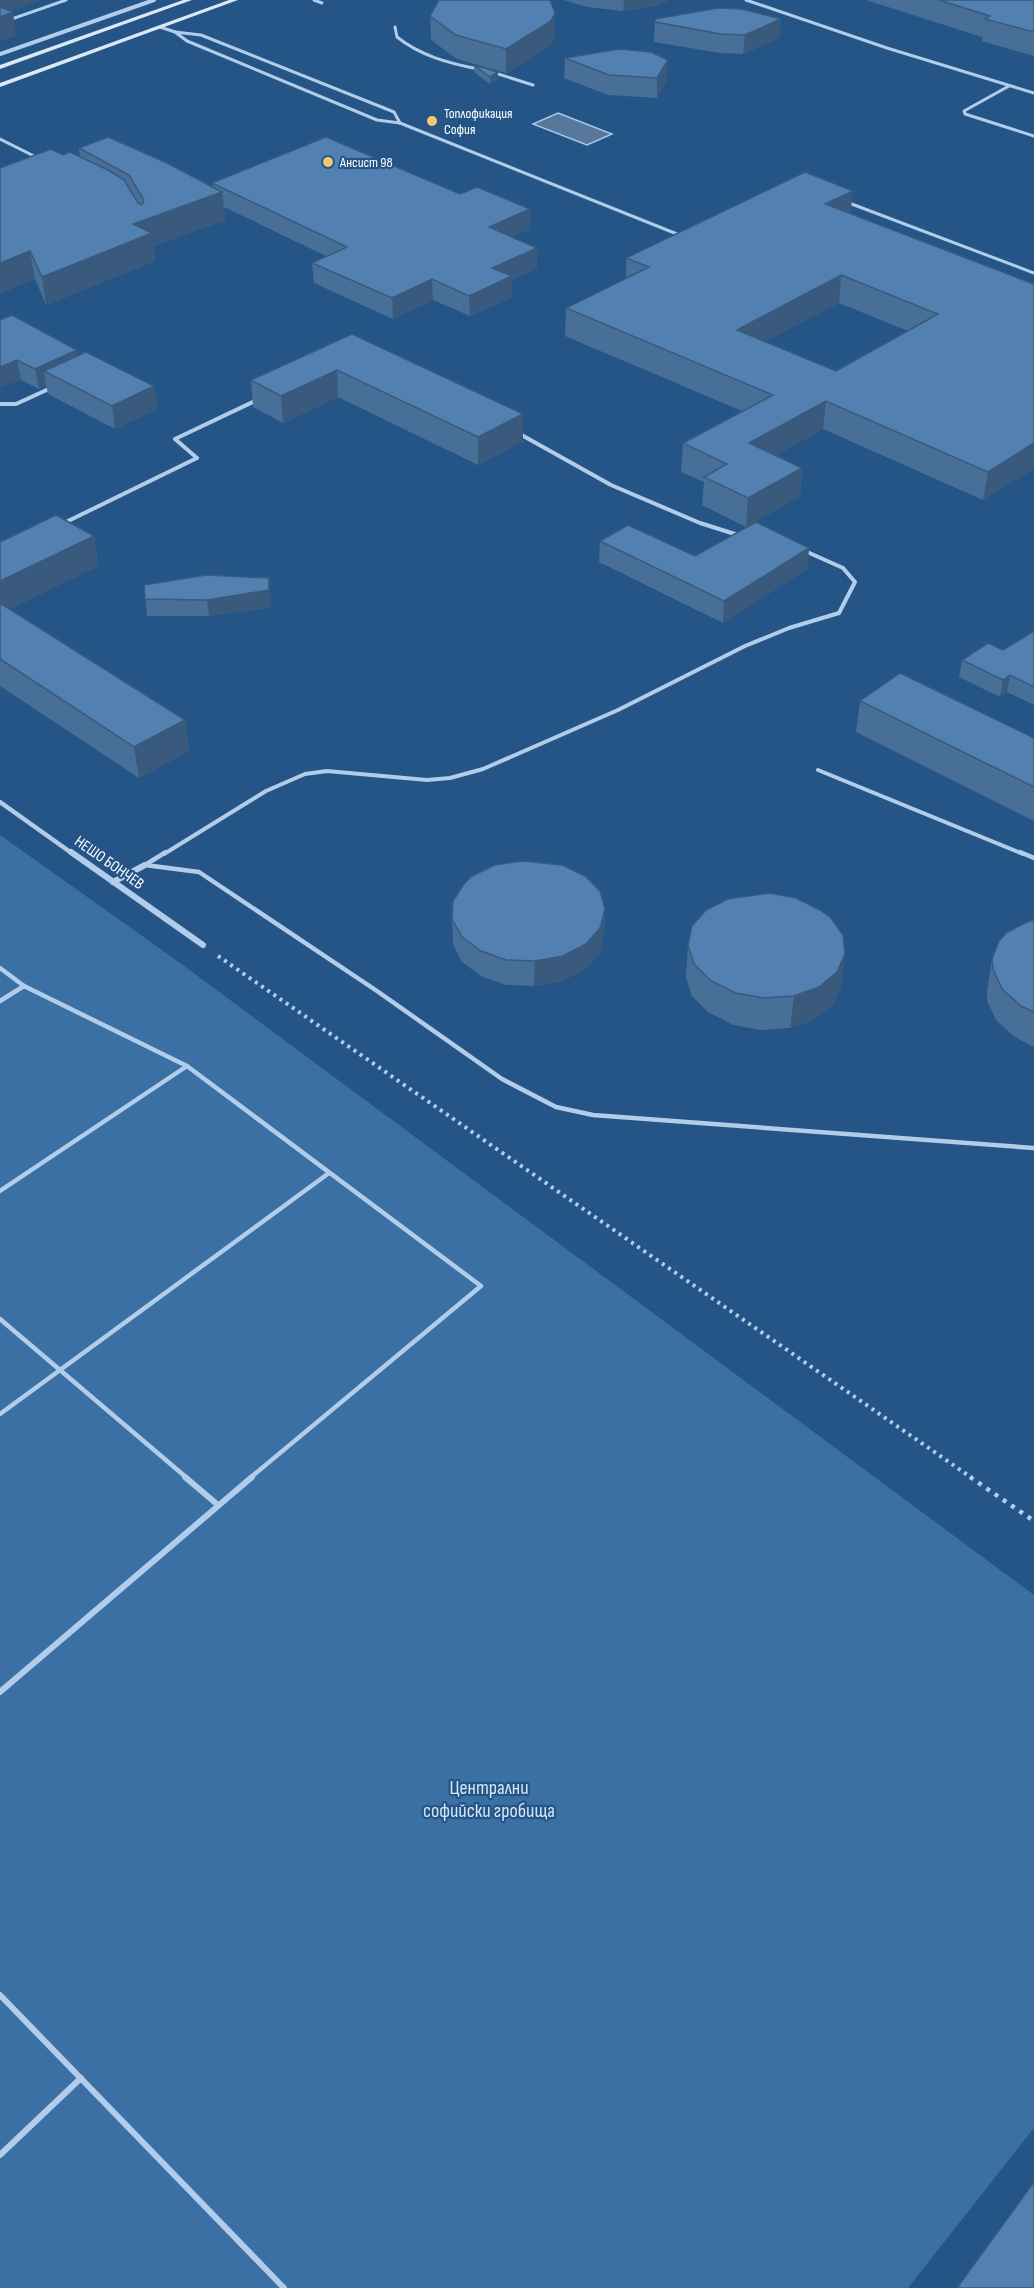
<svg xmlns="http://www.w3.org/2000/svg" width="1034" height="2288" font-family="'Sofia Sans Condensed',sans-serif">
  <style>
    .green { fill: #3a70a4 }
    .water { fill: #57789b; stroke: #a5c9ea; stroke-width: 1.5 }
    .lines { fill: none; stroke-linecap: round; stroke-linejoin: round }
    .path-far1 { stroke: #b1cde9; stroke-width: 4; stroke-dasharray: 3 4.5; stroke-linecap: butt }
    .path { stroke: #b1cde9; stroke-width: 4.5; stroke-dasharray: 4 6; stroke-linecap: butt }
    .service-far3 { stroke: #b1cde9; stroke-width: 3 }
    .service-far2 { stroke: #b1cde9; stroke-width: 4 }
    .service-far1 { stroke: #b1cde9; stroke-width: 4.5 }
    .service { stroke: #b1cde9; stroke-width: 6 }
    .minor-far2 { stroke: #b1cde9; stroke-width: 4 }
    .minor-far1 { stroke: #b1cde9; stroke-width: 4.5 }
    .minor { stroke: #b1cde9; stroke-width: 6 }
    .secondary { fill: #dbe9f7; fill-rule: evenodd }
    .wall { fill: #476f98; fill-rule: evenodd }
    .shaded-wall { fill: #395a7c }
    .building { fill: #5281b1; stroke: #395a7c; stroke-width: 1.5; fill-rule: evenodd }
    .poi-dot { fill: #f3c875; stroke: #255587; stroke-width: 2 }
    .labels { text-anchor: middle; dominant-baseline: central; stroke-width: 4.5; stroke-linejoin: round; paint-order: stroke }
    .far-poi-label { font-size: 14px; fill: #fff; stroke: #255587; text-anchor: start }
    .street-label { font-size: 16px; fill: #fff; stroke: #255587 }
    .near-park-label { font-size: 20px; fill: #d5e6f7; stroke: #255587 }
  </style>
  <rect width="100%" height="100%" fill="#255587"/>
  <polygon class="green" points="0,835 176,960 1034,1595 1034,2128 908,2288 0,2288"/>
  <polygon class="water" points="558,113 612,134 587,145 533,124"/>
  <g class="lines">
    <polyline class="path-far1" points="218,956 972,1478"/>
    <polyline class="path" points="970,1477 1034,1521"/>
    <g class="service-far3">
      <polyline points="314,0 322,3"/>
      <polyline points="746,0 887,48 1034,93"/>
      <polyline points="0,23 66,0"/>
      <polyline points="160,27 175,32"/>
      <path d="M395,27l2,10c24,19 51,26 81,32"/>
      <polygon points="175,32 201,35 394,112 400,123 377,120 187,41"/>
      <polyline points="492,72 533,85"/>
      <polyline points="1009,86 964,111 965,114 1034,136"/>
      <polyline points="400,123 682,236"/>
      <polyline points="0,139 38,158"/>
      <polyline points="849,203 1034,273"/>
    </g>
    <g class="service-far2">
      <polyline points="0,404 16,404 51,388"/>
      <polyline points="518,433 611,485 700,523 738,535"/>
      <polyline points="64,523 197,458 175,439 257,400"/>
      <polyline points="818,770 1023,854"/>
      <polyline points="164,854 266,791 305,774 327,771 427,780 450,778 483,769 618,710 745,646 789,628 839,613 855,582 843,568 805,551"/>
    </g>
    <g class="service-far1">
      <polyline points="1020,852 1034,858"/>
      <polyline points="145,865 166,852"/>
      <polyline points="145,865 199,872 377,991 502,1079 556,1107 593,1115 1034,1148"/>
      <polyline points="0,968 24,986 187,1066 481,1286 250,1478"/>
      <polyline points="0,1001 24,986"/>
      <polyline points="0,1191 187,1066"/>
      <polyline points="0,1319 187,1478"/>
      <polyline points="0,1414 329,1173"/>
    </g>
    <g class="service">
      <polyline points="185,1477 218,1505"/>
      <polyline points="0,1692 252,1477"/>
      <polyline points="0,1995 284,2288"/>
      <polyline points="0,2155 81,2078"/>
    </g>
    <polyline class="minor-far2" points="0,54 154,0"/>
    <polyline class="minor-far1" points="0,802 73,854"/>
    <g class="minor">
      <polyline points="71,852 203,945"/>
      <polyline points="113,882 145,865"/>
    </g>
    <g class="secondary">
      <polygon points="183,0 192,0 0,69 0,65"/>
      <polygon points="229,0 238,0 0,87 0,83"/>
    </g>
  </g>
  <g class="wall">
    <polygon points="564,0 669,0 657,5 623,11 587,7"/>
    <polygon points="866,0 1034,0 1034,56 982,41 982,37"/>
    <polygon points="430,16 555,37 551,45 506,73 457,59 431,40"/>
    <polygon points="655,19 781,19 779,38 743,54 720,53 654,42"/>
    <polygon points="565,58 667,79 657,98 608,95 564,78"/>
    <polygon points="474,65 498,79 490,84 474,72"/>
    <polygon points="79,148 213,187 212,183 530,229 511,237 537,248 537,268 512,280 512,297 470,316 433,300 393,319 314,283 312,263 326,256 224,207 225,220 153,246 155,261 46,305 35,279 0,293 63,155 80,157"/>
    <path d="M851,214l183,70 -51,216 -160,-71 -47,26 26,13 -2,28 -54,31 -44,-22 2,-23 -23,-10 2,-29 59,-32 -177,-75 1,-28 60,-29v-21zM839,303l69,28 -72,40 -71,-30z"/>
    <polygon points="0,320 78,356 154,386 157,409 115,429 48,394 46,385 39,389 21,380"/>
    <polygon points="352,334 523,414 523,441 478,465 338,397 283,423 253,407 251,380"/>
    <polygon points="94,536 98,566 9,609 185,720 189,751 139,778 0,686 0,542"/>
    <polygon points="600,541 695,556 809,548 807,569 723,623 599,562"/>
    <polygon points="144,585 271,607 209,616 147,616"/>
    <polygon points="1034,631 1034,705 1007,692 1000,697 959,677 962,660 1003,650"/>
    <polygon points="860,701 1034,738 1034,821 856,732"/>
    <polygon points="605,909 604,934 600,952 585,969 562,981 534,986 506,985 481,976 462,962 453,944 452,919"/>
    <polygon points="1034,920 1034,1047 1015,1037 996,1020 987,1001 987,991 992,959"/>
    <polygon points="688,945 845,954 841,986 833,1004 815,1019 790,1028 761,1030 733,1025 708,1012 692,996 686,977"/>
  </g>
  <g class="shaded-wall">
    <polygon points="0,0 42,0 0,15"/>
    <polygon points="624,0 669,0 657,5 623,11"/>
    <polygon points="13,12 16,36 0,41 0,17"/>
    <polygon points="555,13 555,37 551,45 506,73 506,49"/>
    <polygon points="781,19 779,38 743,54 745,35"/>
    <polygon points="668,60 667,79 657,98 657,78"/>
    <polygon points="498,72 498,79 490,84 490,77"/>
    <polygon points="853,191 850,217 825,204"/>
    <polygon points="222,192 225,220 153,246 155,261 46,305 42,277 133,224"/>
    <polygon points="530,209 530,229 489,247 489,227"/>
    <polygon points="537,248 537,268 512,280 512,297 470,316 469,296 492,268"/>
    <polygon points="30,251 35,279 0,293 0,263"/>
    <polygon points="841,275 839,303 735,357 737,330"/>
    <polygon points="432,279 433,300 393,319 392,298"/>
    <polygon points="77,350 80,370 44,371 46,385 39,389 35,369"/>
    <polygon points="17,360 21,380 0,388 0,367"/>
    <polygon points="337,370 338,397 283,423 281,396"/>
    <polygon points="154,386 157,409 115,429 112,406"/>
    <polygon points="826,401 823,429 747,472 749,443"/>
    <polygon points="523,414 523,441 478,465 478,437"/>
    <polygon points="1034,443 1034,469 983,500 988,472"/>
    <polygon points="802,468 800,496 746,527 748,498"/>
    <polygon points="94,536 98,566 0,613 0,581"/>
    <polygon points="809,548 807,569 723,623 724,601"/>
    <polygon points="269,578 271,607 209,616 207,600"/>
    <polygon points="1010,675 1007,692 1000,697 1003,680"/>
    <polygon points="185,720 189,751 139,778 134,747"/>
    <polygon points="605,909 604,934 600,952 585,969 562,981 534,986 535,961"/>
    <polygon points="845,954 841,986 833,1004 815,1019 790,1028 794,996"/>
  </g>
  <g class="building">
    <polygon points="439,0 550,0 555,13 551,21 506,49 456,35 430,16"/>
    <polygon points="939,0 1034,0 1034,32 985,19 990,16"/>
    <polygon points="0,7 13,12 0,17"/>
    <polygon points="718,8 742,9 781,19 745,35 721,34 655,22 655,19"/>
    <polygon points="619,49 651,52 668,60 657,78 609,75 565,58"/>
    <polygon points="474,65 498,72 490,77"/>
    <polygon points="108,137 167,163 222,192 133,224 152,233 42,277 30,251 0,263 0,168 51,149 63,155 70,152 110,171 124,180 138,203 142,205 144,200 129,175 79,148"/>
    <polygon points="326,137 460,194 477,187 530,209 489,227 537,248 492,268 512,276 469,296 432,279 392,298 312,263 347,247 212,183"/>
    <path d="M805,172l48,19 -28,13 209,80v159l-46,29 -162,-71 -77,42 53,25 -54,30 -44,-21 23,-13 -44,-21 90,-48 -207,-87 83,-41 -23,-9zM841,275l97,39 -102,57 -99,-41z"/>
    <polygon points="12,315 77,350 35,369 17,360 0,367 0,320"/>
    <polygon points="352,334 523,414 478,437 337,370 281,396 251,380"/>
    <polygon points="86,352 154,386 112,406 44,371"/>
    <polygon points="56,515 94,536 0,581 0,542"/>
    <polygon points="756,522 809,548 724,601 600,541 628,525 695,556"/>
    <polygon points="206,575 269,578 269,590 207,600 145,599 144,585"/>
    <polygon points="0,603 185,720 134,747 0,659"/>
    <polygon points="1034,631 1034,687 1010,675 1003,680 962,660 988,643 1003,650"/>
    <polygon points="900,673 1034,738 1034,787 860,701"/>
    <polygon points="522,861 562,865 585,876 600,891 605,909 600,928 586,944 563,956 535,961 506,960 481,951 462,937 452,919 453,901 464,884 472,876 495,865"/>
    <polygon points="769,893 796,898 820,910 830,917 843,935 845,954 837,972 819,987 794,996 764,998 736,993 711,981 694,964 688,945 692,926 706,910 728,899"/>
    <polygon points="1034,920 1034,1012 1021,1006 1002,989 993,969 992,959 999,941 1006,933 1027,922"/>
    <polygon points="1034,2182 1034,2288 957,2288"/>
  </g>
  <g class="poi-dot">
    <circle cx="432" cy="121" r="6"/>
    <circle cx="328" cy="162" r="6"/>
  </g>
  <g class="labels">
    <g class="far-poi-label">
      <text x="444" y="113">Топлофикация<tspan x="444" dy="16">София</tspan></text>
      <text x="340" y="162">Ансист 98</text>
    </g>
    <g class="street-label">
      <text transform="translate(109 863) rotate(35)">НЕШО БОНЧЕВ</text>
    </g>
    <g class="near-park-label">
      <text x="489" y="1788">Централни<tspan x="489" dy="23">софийски гробища</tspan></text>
    </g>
  </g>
</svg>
